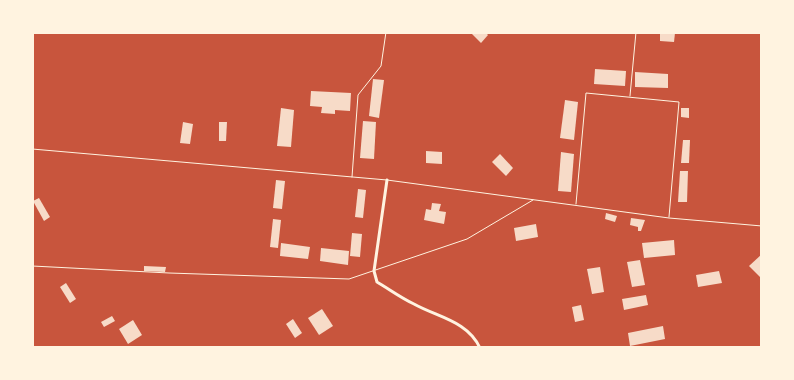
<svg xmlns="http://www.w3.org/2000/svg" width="794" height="380" font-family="Helvetica,sans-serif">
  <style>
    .building { fill: #f7dbc8 }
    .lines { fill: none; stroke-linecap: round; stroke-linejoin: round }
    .service { stroke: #fff3e0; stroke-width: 1 }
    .minor { stroke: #fff3e0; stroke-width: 3 }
  </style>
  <rect width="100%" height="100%" fill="#c8553d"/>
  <g class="building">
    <polygon points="470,32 485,32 488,35 481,43"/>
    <polygon points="660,32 675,33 674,42 660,41"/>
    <polygon points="595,69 626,71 625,86 594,84"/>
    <polygon points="635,72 668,74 668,88 635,87"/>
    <polygon points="373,79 384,80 379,118 369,116"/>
    <polygon points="311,91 351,93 350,111 335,110 335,114 321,113 322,107 310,106"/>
    <polygon points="565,100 578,102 574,140 560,138"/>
    <polygon points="281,108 294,110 291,147 277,146"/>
    <polygon points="681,108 689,108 689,118 681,117"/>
    <polygon points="363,121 376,122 374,159 360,158"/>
    <polygon points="183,122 193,124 190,144 180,143"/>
    <polygon points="219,122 227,122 226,141 219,141"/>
    <polygon points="683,140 690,140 689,163 681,163"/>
    <polygon points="426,151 442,152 442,164 426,163"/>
    <polygon points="561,152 574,154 571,192 558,191"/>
    <polygon points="500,154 513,168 506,176 492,162"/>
    <polygon points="680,171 688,171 687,202 678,202"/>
    <polygon points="276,180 285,181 282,209 273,208"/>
    <polygon points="358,189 366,190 363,218 355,217"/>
    <polygon points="39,198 50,217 44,221 33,201"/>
    <polygon points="432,203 441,204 439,211 446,212 444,224 424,220 426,209 431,210"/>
    <polygon points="606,213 617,216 615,222 605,219"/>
    <polygon points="631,218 645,220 641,231 638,231 638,227 630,225"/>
    <polygon points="273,219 281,220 278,248 270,247"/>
    <polygon points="536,224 538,237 516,241 514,228"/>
    <polygon points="352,233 362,234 360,257 350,256"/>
    <polygon points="674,240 675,255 644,258 642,243"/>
    <polygon points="281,243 310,247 308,259 280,256"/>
    <polygon points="321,248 349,251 348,265 320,261"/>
    <polygon points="762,254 762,279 749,266"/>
    <polygon points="640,260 645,285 632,287 627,262"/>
    <polygon points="144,266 166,267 165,272 144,271"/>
    <polygon points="600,267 604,292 592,294 587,269"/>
    <polygon points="719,271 722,283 698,287 696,275"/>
    <polygon points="66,283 76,299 70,303 60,287"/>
    <polygon points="646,295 648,305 624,310 622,299"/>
    <polygon points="581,305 584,320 575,322 572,307"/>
    <polygon points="322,309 333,326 319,335 308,318"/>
    <polygon points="112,316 115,321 104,327 101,322"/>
    <polygon points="293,319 302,333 295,338 286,324"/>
    <polygon points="133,320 142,335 128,344 119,329"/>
    <polygon points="663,326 665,339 630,346 628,333"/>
  </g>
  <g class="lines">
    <g class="service">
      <polyline points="630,96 636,32"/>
      <polyline points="32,149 387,180 669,218 762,226"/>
      <polyline points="352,177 358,95 381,66 386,32"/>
      <polyline points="576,204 586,93 679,102 669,217"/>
      <polyline points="32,266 169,273 349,279 467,239 533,200"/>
    </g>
    <path class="minor" d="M387,180l-13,91 3,11c12,7 24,16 37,22 23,13 54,17 66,44"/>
  </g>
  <rect width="794" height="380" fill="none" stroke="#fff3e0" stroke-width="68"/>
</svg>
